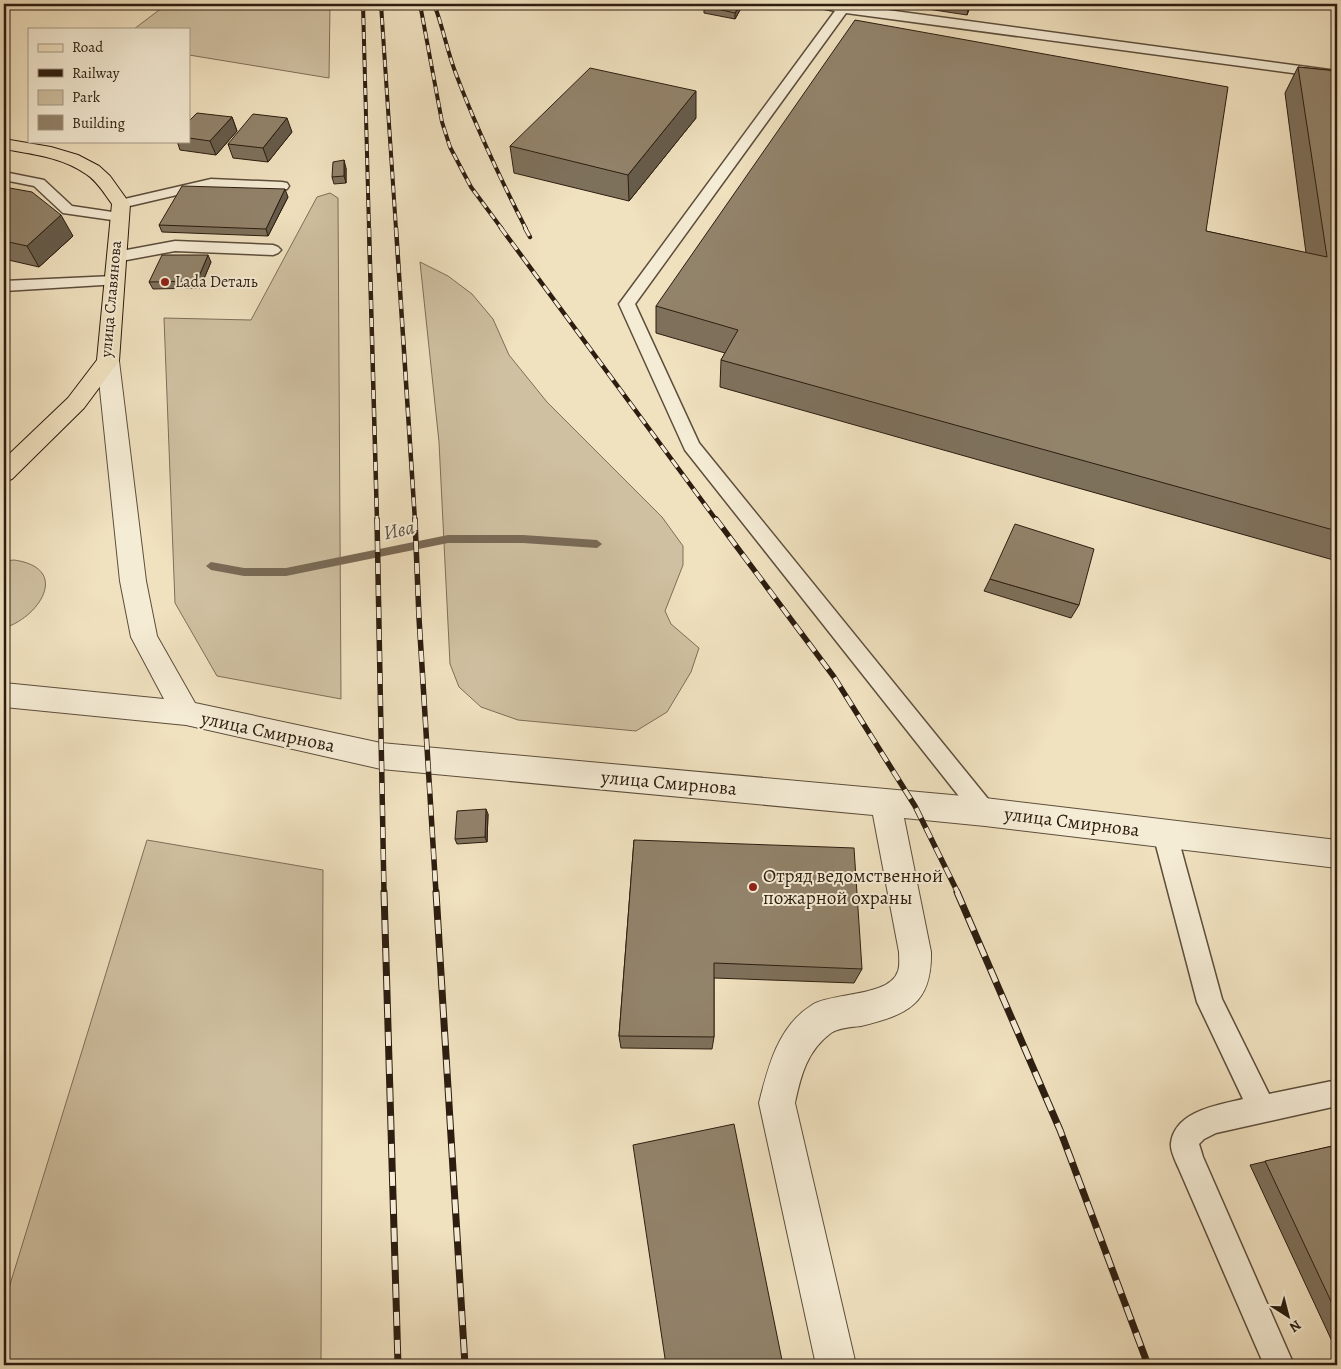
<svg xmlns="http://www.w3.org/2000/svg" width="1341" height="1369" font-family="Alegreya,serif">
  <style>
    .green { fill: #cfc0a1; stroke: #7e6e58 }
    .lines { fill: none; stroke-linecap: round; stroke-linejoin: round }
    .stream { fill: #796a56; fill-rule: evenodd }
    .lane-casing { stroke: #5d4e3c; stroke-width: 3 }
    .street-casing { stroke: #5d4e3c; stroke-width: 2 }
    .primary-casing { stroke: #2c1d10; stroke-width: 2 }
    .lane { fill: #f5ecd5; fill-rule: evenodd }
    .street { fill: #f5ecd5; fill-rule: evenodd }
    .primary { fill: #f0e1bf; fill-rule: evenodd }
    .rail-far3-casing { stroke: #2c1d10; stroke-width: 4 }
    .rail-far2-casing { stroke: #2c1d10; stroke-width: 4.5 }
    .rail-far1-casing { stroke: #2c1d10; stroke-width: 5.5 }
    .rail-casing { stroke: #2c1d10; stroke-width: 7 }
    .rail-far3 { stroke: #f5ecd5; stroke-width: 2.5; stroke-dasharray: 7; stroke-linecap: butt }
    .rail-far2 { stroke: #f5ecd5; stroke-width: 3; stroke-dasharray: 9; stroke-linecap: butt }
    .rail-far1 { stroke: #f5ecd5; stroke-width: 4; stroke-dasharray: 11; stroke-linecap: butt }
    .rail { stroke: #f5ecd5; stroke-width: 5; stroke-dasharray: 14; stroke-linecap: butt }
    .wall { fill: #7e715c; stroke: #2c1d10 }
    .shaded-wall { fill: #665c4b; stroke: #2c1d10 }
    .building { fill: #92836b; stroke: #2c1d10 }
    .poi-dot { fill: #8f2418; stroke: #f5ecd5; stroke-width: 2 }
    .labels { text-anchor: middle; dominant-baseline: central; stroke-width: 4; stroke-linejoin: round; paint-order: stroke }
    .far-poi-label { font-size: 16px; fill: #2c1d10; stroke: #f5ecd5; text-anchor: start }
    .far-street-label { font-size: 16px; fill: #2c1d10; stroke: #f5ecd5 }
    .street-label { font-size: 19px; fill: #2c1d10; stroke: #f5ecd5 }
    .poi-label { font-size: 19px; fill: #2c1d10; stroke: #f5ecd5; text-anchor: start }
    .water-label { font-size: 20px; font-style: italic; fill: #60513e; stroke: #f5ecd5 }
  </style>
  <rect width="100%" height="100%" fill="#f0e1bf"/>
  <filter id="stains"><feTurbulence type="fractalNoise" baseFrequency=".004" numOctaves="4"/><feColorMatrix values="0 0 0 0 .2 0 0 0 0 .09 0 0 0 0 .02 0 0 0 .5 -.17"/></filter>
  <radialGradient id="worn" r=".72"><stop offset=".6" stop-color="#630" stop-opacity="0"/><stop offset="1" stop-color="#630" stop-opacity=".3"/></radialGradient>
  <g class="green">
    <polygon points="167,4 316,4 330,5 329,78 189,55 189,29 134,29"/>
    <polygon points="330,193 338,198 341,699 217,676 175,603 164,318 251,320 317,197"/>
    <polygon points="420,262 448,276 472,294 493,319 509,355 547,402 662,517 683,546 683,565 665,611 671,624 699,648 691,672 667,712 636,731 518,720 481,707 459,687 450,664 439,442"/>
    <path d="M14,560c57,8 26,57 -10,68v-67z"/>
    <polygon points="147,840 323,870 321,1365 4,1365 4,1304"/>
  </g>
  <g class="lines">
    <polygon class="stream" points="448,535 523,535 597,540 602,544 597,548 523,543 448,543 286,576 244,576 211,570 206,566 211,562 244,568 286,568"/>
    <g class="lane-casing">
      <g id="lane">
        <polygon points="811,4 843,4 1337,71 1337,79 846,13 635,304 699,443 993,805 997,812 993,819 985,822 977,819 685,450 619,304 835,11 813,6"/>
        <polygon points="4,172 44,180 72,206 119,213 124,214 126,217 124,220 119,221 63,213 34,186 4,180"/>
        <polygon points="211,179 282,182 287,183 289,186 287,189 282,190 211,187 121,208 116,207 114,204 116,201"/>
        <polygon points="175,241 273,245 278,247 281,250 278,253 273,255 175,251 116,262 111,260 108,257 111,254 116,252"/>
        <polygon points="114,276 119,278 122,281 119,284 4,291 4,281"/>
        <path d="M1165,823l8,3 4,8 45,165 47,95 68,-14v26l-121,27 -12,6 -5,5 4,13 91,208h-30l-85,-196c-3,-7 -9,-18 -8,-26 4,-32 47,-38 72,-44l-46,-97 -44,-168 4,-8z"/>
      </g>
    </g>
    <g class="street-casing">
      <path id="street" d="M108,354l8,2 3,5 27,220 11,55 38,67 186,40 604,55 352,42v28l-352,-42 -81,-8 27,134c1,52 -24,63 -70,74 -9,1 -23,2 -30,7 -24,18 -30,42 -36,70l61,262h-40l-57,-262c9,-36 19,-77 53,-98 21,-13 78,-8 86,-34 2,-5 1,-13 1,-19l-26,-137 -492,-46 -195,-44 -182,-18v-24l160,16 -33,-62 -11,-56 -23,-220 3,-5z"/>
    </g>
    <g class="primary-casing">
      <path id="primary" d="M4,139l47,8 27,8 21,11 11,10 20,28 -11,157 -35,47 -72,71 -8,3v-23l64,-61 29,-38 15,-156c-8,-11 -15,-23 -26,-30 -24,-17 -54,-20 -82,-25z"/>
    </g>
    <use href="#lane" class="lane"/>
    <use href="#street" class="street"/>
    <use href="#primary" class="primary"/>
    <g class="rail-far3-casing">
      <g id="rail-far3">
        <polyline points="363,4 369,229"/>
        <polyline points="381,4 396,229"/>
        <polyline points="420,4 442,122 450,147 471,187 502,229"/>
        <path d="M434,4c9,23 13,47 22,70 20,53 44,104 70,155"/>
      </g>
    </g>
    <g class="rail-far2-casing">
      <g id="rail-far2">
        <polyline points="369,228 377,521"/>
        <polyline points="396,228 415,521"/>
        <polyline points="501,228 717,521"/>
        <polyline points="525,228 530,237"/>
      </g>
    </g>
    <g class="rail-far1-casing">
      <g id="rail-far1">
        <polyline points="377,519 384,893"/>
        <polyline points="415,519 419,618 436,893"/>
        <polyline points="716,519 834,677 915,806 958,893"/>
      </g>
    </g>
    <g class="rail-casing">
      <g id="rail">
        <polyline points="384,892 398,1365"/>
        <polyline points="436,892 465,1365"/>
        <polyline points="957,892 1060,1130 1148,1365"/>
      </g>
    </g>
    <use href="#rail-far3" class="rail-far3"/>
    <use href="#rail-far2" class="rail-far2"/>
    <use href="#rail-far1" class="rail-far1"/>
    <use href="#rail" class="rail"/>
  </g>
  <g class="wall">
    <polygon points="895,4 971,4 967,15"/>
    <polygon points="704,6 740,10 735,19 704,13"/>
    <polygon points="1298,67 1337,71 1337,561 720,387 721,360 725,353 656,333 656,306 1206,231 1306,253 1285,93"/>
    <polygon points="232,117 237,131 216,155 180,150 177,141 189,141 189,121"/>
    <polygon points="696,118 629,201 514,173 510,146"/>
    <polygon points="292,132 268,162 233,158 228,144"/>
    <polygon points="346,168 346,183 334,184 332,177"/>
    <polygon points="4,187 73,236 39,267 4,259"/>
    <polygon points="288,197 268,236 162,232 159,225"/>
    <polygon points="211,262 200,288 153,289 149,282"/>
    <polygon points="990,579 1079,605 1071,618 984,591"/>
    <polygon points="488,814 487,842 457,844 455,839"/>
    <polygon points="634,840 862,969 854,983 714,978 714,1037 712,1049 621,1048 619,1036"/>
    <polygon points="1337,1145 1337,1352 1250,1165"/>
  </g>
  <g class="shaded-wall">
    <polygon points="741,4 740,10 735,19 735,13"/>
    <polygon points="969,4 971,4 967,15"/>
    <polygon points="696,91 696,118 629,201 628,175"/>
    <polygon points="232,117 237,131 216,155 210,141"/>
    <polygon points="287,118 292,132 268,162 263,148"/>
    <polygon points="344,160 346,168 346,183 344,176"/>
    <polygon points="285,189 288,197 268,236 266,229"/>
    <polygon points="61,215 73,236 39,267 27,246"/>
    <polygon points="208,255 211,262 200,288 197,281"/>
    <polygon points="486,809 488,814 487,842 485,837"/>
  </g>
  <g class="building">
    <polygon points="705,4 740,4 735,13 704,6"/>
    <polygon points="855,20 1228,87 1206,231 1327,257 1298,67 1337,71 1337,531 721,360 738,330 656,306"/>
    <polygon points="590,68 696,91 628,175 510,146"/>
    <polygon points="197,113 232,117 210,141 189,138 189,121"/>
    <polygon points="253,114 287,118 263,148 228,144"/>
    <polygon points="344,160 344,176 332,177 333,162"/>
    <polygon points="182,186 285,189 266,229 159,225"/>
    <polygon points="4,187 32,192 61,215 27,246 4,241"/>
    <polygon points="162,255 208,255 197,281 149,282"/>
    <polygon points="1015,524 1094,549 1079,605 990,579"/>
    <polygon points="486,809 485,837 455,839 457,811"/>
    <polygon points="634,840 854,848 862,969 714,963 714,1037 619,1036"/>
    <polygon points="734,1124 783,1365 666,1365 633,1145"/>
    <polygon points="1337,1145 1337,1314 1265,1161"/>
  </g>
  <g class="poi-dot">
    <circle cx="165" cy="282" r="5"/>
    <circle cx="753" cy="887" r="5"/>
  </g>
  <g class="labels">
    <g class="far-poi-label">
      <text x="175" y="282">Lada Dеталь</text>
    </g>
    <g class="far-street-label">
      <text transform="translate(111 299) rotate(-85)">улица Славянова</text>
    </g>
    <g class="street-label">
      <text transform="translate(268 732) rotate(12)">улица Смирнова</text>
      <text transform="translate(669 783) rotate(5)">улица Смирнова</text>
      <text transform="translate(1072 822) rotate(7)">улица Смирнова</text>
    </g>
    <g class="poi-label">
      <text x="763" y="876">Отряд ведомственной<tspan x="763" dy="22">пожарной охраны</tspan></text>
    </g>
    <g class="water-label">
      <text transform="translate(399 530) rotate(-12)">Ива</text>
    </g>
  </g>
  <rect width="1341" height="1369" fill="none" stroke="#f0e1bf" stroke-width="20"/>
  <rect x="5" y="5" width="1331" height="1359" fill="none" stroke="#2c1d10" stroke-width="2.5"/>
  <rect x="10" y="10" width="1321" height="1349" fill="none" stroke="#2c1d10"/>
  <rect x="28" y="28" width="162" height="115" fill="#f5ecd5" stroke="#a59986"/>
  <rect x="38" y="44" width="25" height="8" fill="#f0e1bf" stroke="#a59986"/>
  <text x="72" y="52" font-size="15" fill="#2c1d10">Road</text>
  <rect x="38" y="69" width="25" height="8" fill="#2c1d10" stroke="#a59986"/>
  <text x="72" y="78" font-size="15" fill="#2c1d10">Railway</text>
  <rect x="38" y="90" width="25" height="15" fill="#cfc0a1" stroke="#a59986"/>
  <text x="72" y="102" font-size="15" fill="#2c1d10">Park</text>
  <rect x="38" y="115" width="25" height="15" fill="#92836b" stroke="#a59986"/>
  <text x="72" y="128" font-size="15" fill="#2c1d10">Building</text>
  <g transform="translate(1288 1316) rotate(144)" stroke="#f5ecd5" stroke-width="4" paint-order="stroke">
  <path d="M0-4L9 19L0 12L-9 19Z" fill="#2c1d10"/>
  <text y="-8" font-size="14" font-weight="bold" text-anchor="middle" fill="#2c1d10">N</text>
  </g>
  <rect width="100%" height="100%" filter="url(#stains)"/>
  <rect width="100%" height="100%" fill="url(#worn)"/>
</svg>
